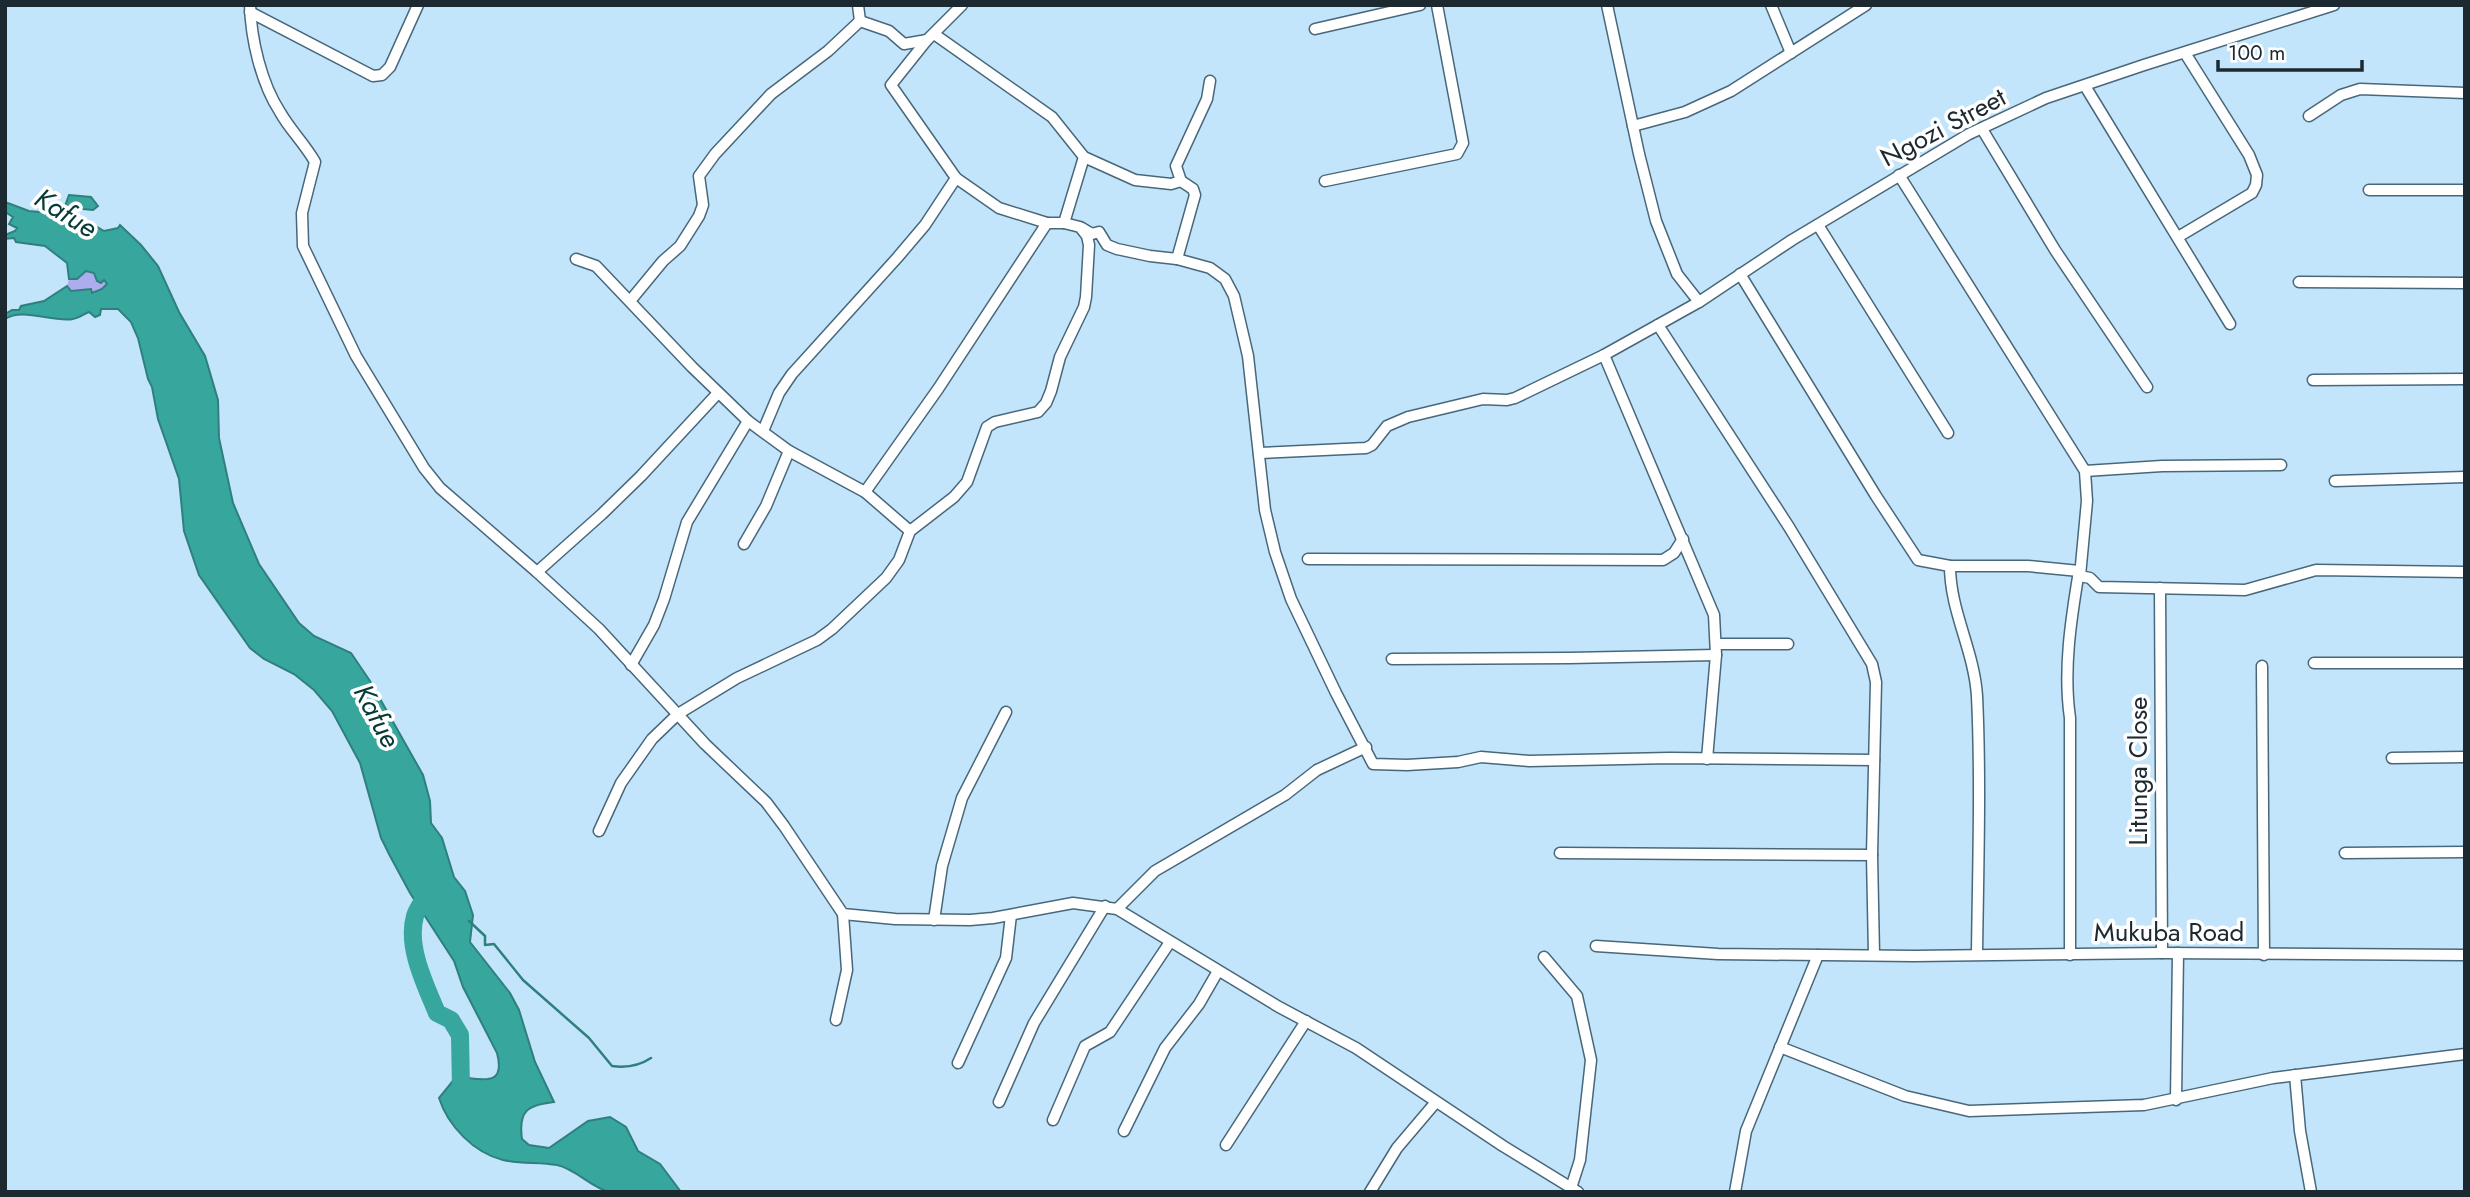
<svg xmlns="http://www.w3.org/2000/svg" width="2470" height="1197" font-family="Jost,sans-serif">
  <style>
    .green { fill: #adacee }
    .water { fill: #37a69d; stroke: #2f807d; stroke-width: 2 }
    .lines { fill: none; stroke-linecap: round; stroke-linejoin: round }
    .stream { stroke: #2f807d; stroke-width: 2.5 }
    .river { stroke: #37a69d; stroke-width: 18 }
    .minor-casing { stroke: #48677a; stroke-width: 13 }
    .minor { stroke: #fff; stroke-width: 10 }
    .labels { text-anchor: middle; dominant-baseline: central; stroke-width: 7; stroke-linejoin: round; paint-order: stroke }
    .street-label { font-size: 26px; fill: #1c2931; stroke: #fff }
    .water-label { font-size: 28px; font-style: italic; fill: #053a36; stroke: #fff }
  </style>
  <rect width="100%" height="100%" fill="#c3e5fb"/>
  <polygon class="green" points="86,271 94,273 107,284 102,289 92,293 90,289 70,291 67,286 69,279 77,279"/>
  <path class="water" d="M69,195l22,2 7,9 -5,4 -22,-2v14l21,2 12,7 14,-3 2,-3 21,20 17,21 21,46 26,44 13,44 1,38 14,65 26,61 40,59 15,13 37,17 19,28 53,94 7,26 1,22 11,15 12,39 11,14 8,24 -3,27 40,51 9,17 16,52 19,40c-26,3 -36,8 -32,37l7,6 20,3 39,-27 22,-4 16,10 12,24 22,13 21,28c-23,0 -49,3 -71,0 -17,-3 -34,-23 -53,-27 -18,-3 -36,-1 -54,-5 -29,-7 -55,-34 -64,-62l17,-21c20,0 51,14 41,-24l-34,-66 -9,-26 -44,-68 -20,-37 -9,-18 -21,-75 -28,-52 -18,-21 -20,-16 -30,-15 -14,-11 -51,-73 -15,-44 -5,-52 -21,-60 -6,-32 -4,-8 -10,-41 -7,-16 -13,-13h-17l-1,6 -5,2 -6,-5c-5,2 -10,6 -16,7 -20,4 -50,-12 -68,0v-5l7,-4h7l2,-4 23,-5 23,-15 4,5 20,-2 1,4 10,-4 5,-5 -3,-4 -3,3 -4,-2 -3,-8 -8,-2 -9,8h-8l-2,-16 -22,-17 -29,-4 -2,-4 -9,1v-4l10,-4 2,-3 -8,-4 4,-7 -8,-5v-10l24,9 33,3z"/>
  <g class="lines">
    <path class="stream" d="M469,921l16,15v9l9,-1 29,36 66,58 23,28c15,2 27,0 39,-8"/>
    <path class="river" d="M433,887c-6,9 -15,19 -18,29 -9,31 11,70 22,97l14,7 9,15 1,55 5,7"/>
    <g class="minor-casing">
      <g id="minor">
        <path d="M250,5c1,34 11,78 30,107 10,18 25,32 35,50l-13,51 1,33 53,110 68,112 16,20 97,84 62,57 106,115 61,58 18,24 59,88 52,5 75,1 23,-2 80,-15 44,6 162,98 77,41 147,98 75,46"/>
        <polyline points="858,5 860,21"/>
        <polyline points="1607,5 1639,154 1656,221 1677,274 1699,302"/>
        <polyline points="1771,5 1791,53"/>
        <polyline points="250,12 373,76 382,75 390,67 418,5"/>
        <polyline points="860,21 889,31 904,44 927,40"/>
        <polyline points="1315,29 1420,5"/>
        <polyline points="934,34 1052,117 1084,157 1135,180 1171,184 1181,181 1176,166 1207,99 1210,81"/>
        <polyline points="2085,86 2230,324"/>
        <polyline points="2309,116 2341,95 2360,89 2465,93"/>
        <polyline points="1633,126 1685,112 1731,91 1866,5"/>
        <polyline points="1982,129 2055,250 2147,387"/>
        <polyline points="1899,175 2085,471 2087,501 2080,576"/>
        <polyline points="1325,181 1457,154 1463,143 1437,5"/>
        <polyline points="2369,190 2465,190"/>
        <polyline points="1064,223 1084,157"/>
        <polyline points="1818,225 1948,433"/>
        <polyline points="1082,228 1092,234 1099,232 1107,245 1117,249 1150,256 1177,259 1210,268 1225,279 1234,296 1248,356 1265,510 1275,552 1291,599 1336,693 1373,764 1407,765 1458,762 1481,757 1529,761 1670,758 1874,760"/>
        <polyline points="2178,237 2252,193 2256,185 2257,175 2249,155 2185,53"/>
        <polyline points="576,259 596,266 692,367 748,421 789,451 865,492 910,531"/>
        <polyline points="1177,259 1195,195 1193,189 1181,181"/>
        <polyline points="1740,274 1876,496 1918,560 1950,566 2028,566 2079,571 2080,576 2090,578 2099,587 2245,590 2316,570 2465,572"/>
        <polyline points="2299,282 2465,283"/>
        <polyline points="630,301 663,261 680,246 699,216 703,205 699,176 715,154 771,94 828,51 860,21"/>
        <polyline points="1658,325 1789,527 1872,664 1876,682 1872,855 1874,955"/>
        <polyline points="1604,355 1714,615 1716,655 1707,759"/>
        <polyline points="2313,380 2465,379"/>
        <polyline points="763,431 779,393 792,374 897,258 925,225 956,178"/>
        <polyline points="1259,453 1366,448 1372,445 1387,426 1408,417 1483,399 1507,400 1515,398 1604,355 1699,302 1792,240 1969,134 2046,98 2144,65 2334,5"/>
        <polyline points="2085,471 2162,466 2281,465"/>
        <polyline points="2335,481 2465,477"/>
        <polyline points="865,492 938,389 1047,223"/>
        <polyline points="744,544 766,506 789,451"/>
        <polyline points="1308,559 1663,560 1674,553 1683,539"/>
        <path d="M1950,566c0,45 24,84 27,130 4,86 1,173 0,258"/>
        <polyline points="537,572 602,514 641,476 718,393"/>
        <polyline points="2160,588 2162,953"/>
        <polyline points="1716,644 1788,644"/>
        <polyline points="1392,659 1569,658 1716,655"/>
        <polyline points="2314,663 2465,663"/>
        <polyline points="631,665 654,625 664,599 687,522 748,421"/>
        <polyline points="2262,666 2264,955"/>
        <polyline points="2392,758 2465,757"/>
        <polyline points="599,831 621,783 652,739 678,714 737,678 817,640 832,629 886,578 899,560 910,531 954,497 967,482 987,427 995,422 1038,412 1046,403 1051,391 1060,357 1084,307 1086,297 1089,245 1087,236 1080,227 1064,223 1047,223 999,208 956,178 891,85 927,40 962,5"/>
        <polyline points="1560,853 1872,855"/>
        <polyline points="2345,853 2465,852"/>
        <polyline points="1117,909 1155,871 1285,795 1317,770 1366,747"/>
        <polyline points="934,920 942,866 962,798 1006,712"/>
        <polyline points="1596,946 1718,954 1914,956 2162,953 2465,955"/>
        <path d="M2070,955v-237c-7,-48 1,-99 9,-147"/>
        <polyline points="1544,957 1577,996 1591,1060 1580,1160 1571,1188"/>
        <polyline points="836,1020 847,970 843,914"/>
        <polyline points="1780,1047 1905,1096 1969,1111 2144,1105 2273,1078 2465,1054"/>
        <polyline points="958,1063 1006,958 1011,915"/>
        <polyline points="2295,1075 2300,1131 2311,1192"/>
        <polyline points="2176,1100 2178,953"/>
        <polyline points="999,1102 1034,1023 1105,906"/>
        <polyline points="1053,1120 1085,1046 1110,1032 1170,942"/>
        <polyline points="1124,1131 1165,1048 1199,1004 1218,971"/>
        <polyline points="1226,1145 1306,1021"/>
        <polyline points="1370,1192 1397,1148 1436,1102"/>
        <polyline points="1735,1192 1746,1131 1818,955"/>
      </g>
    </g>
    <use href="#minor" class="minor"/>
  </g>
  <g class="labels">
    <g class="street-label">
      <text transform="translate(1943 127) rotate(-28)">Ngozi Street</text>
      <text transform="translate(2138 771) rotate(-90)">Litunga Close</text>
      <text x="2169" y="932">Mukuba Road</text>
    </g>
    <g class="water-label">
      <text transform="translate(66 213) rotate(32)">Kafue</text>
      <text transform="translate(377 716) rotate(62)">Kafue</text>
    </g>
  </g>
  <rect width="2470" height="1197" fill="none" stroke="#1c2931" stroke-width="14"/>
  <path d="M2218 60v10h144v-10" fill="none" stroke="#1c2931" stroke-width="3.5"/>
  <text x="2228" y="60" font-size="21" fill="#1c2931" stroke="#ffffff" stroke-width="5" paint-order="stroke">100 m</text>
</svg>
